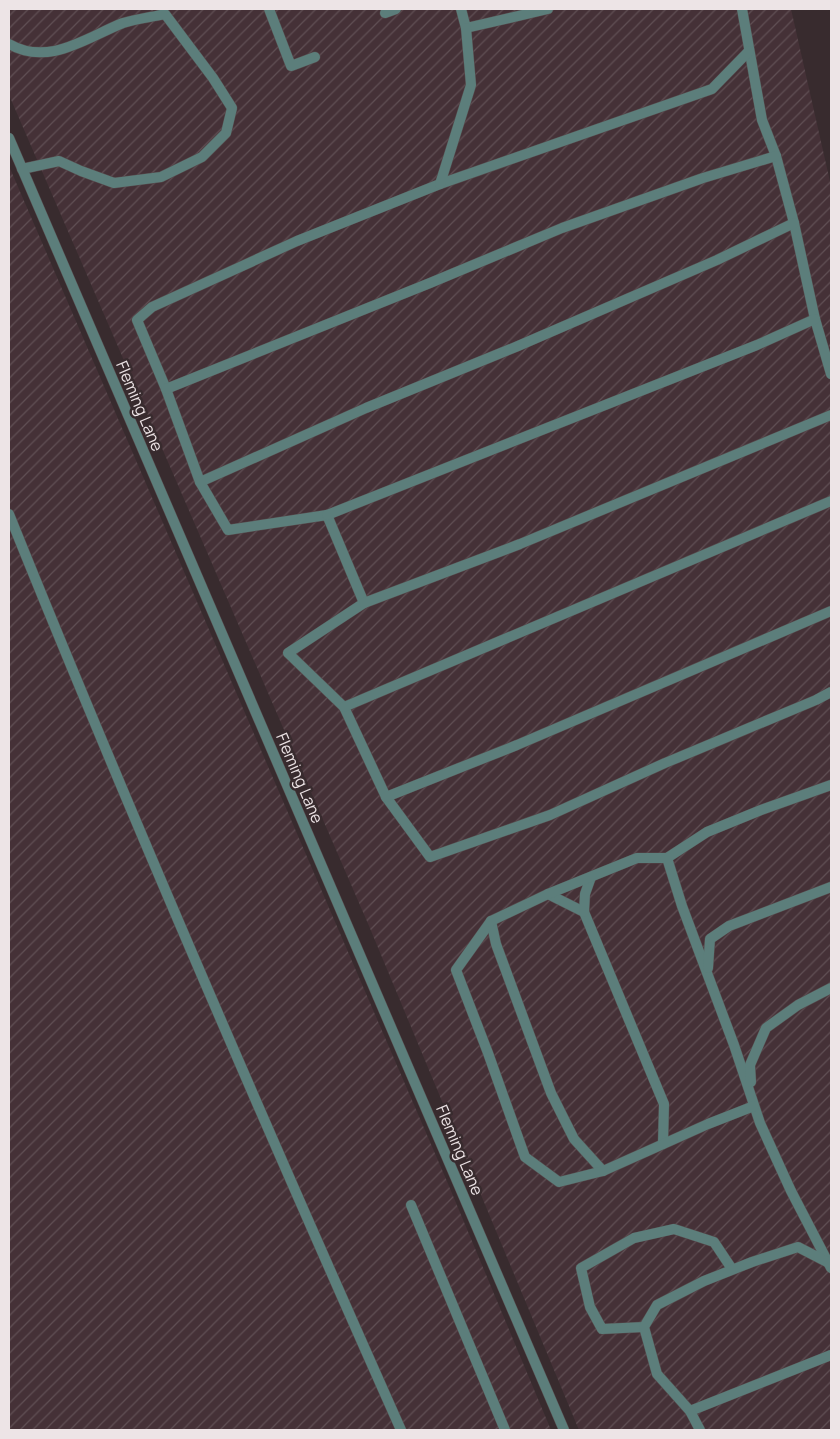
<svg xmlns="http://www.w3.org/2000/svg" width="840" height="1439" font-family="Manrope,sans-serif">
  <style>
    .industrial { fill: url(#industrial-furrows) }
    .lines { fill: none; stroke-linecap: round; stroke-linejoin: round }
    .lane-casing { stroke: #55494b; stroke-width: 11 }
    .lane { stroke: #5c7e7b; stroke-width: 10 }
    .labels { text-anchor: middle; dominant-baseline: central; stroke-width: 5; stroke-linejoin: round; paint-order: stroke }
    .street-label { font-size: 16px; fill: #ede4e6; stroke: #382b2e }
  </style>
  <defs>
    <pattern id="industrial-furrows" width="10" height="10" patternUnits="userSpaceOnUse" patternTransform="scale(1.25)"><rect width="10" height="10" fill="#453137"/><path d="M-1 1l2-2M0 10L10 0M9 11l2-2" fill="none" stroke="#604f54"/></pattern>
  </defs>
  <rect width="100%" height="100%" fill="#382b2e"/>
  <g class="industrial">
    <polygon points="12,9 791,9 831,186 831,1430 579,1430 369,926 9,95 9,10"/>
    <polygon points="9,166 446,1179 551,1430 9,1430"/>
  </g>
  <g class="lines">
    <g class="lane-casing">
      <g id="lane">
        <polyline points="269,9 291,66 315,57"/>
        <polyline points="461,9 466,28 548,9"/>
        <polyline points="742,9 762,120 776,156 794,223 815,319 831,374"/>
        <polyline points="385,13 396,9"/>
        <path d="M9,44c40,23 78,-7 114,-21 13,-4 29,-6 42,-9l48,64 19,30 -6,25 -24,24 -41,20 -47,6 -33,-12 -22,-10 -37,8"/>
        <polyline points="749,51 712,89 440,184 297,241 152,307 137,320 166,389 200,482 228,530 327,515 364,603 288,653 344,707 386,797 430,857 550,815 665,763 816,700 831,692"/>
        <polyline points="9,138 564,1430"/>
        <polyline points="440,184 471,85 466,28"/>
        <polyline points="166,389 430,283 562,228 703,178 776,156"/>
        <polyline points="200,482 366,408 518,346 717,260 794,223"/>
        <path d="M9,514c124,308 257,613 392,916"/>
        <polyline points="327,515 757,345 815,319"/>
        <polyline points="364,603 520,544 831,415"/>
        <polyline points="344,707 831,501"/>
        <polyline points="386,797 517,745 831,611"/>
        <polyline points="667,858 682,906 734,1045 760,1123 791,1191 831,1268"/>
        <polyline points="548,894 584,912 664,1104 663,1144"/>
        <polyline points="584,912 585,894 591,877"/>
        <polyline points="491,921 496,944 551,1093 574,1139 603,1171"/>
        <polyline points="708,968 710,939 729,926 831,887"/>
        <polyline points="751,1082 750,1065 766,1028 798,1005 831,988"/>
        <polyline points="754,1106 708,1124 603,1171 559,1182 525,1157 488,1053 456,970 491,921 548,894 637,858 667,858 707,832 761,810 831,785"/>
        <polyline points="411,1205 505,1430"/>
        <polyline points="644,1327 602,1329 590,1307 581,1268 634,1238 674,1229 714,1242 732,1269"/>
        <polyline points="690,1411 831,1355"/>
        <polyline points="700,1430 690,1411 657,1374 644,1327 657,1305 704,1281 752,1262 798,1247 829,1263"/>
      </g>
    </g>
    <use href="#lane" class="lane"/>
  </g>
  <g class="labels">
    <g class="street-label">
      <text transform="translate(140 406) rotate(67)">Fleming Lane</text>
      <text transform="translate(300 778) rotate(67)">Fleming Lane</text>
      <text transform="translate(460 1150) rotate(67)">Fleming Lane</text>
    </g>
  </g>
  <rect width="840" height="1439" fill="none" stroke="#ede4e6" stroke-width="20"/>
</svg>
